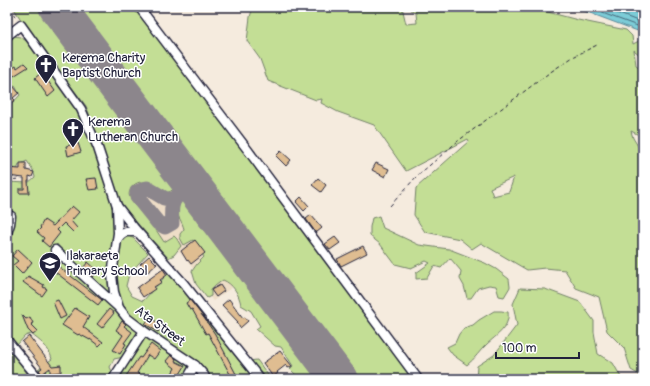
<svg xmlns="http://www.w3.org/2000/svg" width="650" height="386" font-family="Pangolin,sans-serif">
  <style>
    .built { fill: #eeddc7 }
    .green { fill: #c3de95; stroke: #728068; fill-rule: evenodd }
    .water { fill: #7cccd7; stroke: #588899 }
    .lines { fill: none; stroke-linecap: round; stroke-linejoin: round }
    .shore { stroke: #466679; stroke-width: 1 }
    .taxiway { stroke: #8c868c; stroke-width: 15 }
    .runway { stroke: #8c868c; stroke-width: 37 }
    .building { fill: #dfbd91; stroke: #22223b }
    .minor-casing { stroke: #22223b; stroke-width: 11 }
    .path { stroke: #22223b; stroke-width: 1; stroke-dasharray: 4 3; stroke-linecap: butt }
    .minor { stroke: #fff; stroke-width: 8 }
    .labels { text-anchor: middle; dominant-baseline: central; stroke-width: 3; stroke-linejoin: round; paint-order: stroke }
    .poi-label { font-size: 13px; fill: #22223b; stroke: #fff; text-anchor: start }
    .street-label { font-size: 13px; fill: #22223b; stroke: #fff }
  </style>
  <rect width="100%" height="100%" fill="#f5ebde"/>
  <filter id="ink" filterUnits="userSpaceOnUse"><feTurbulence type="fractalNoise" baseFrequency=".025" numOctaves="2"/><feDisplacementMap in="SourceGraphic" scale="8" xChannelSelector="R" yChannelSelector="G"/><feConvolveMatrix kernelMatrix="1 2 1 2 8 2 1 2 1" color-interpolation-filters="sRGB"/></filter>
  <g filter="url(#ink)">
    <polygon class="built" points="16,7 89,7 373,379 306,379 235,285 213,301 192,273 195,271 178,250 167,258 121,197 95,113"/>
    <g class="green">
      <path d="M13,7h37l76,97 49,67c5,11 3,17 -8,22 -10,-5 -25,-19 -36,-5 -1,3 -3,6 -1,9 1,3 6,6 9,9 9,11 17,24 25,36l10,-6 3,3 4,7 -7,9 -6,3 -44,-50 -8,-16 -24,-71 -6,-15 -63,-83z"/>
      <polygon points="67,7 135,7 356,301 413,379 347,379 180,157 160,134"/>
      <path d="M253,7h149l4,17 11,-1 -1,-10 -9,-6h127l6,3 38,10 48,10 6,6 1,8 10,-5v24l-1,-6 -8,-7 2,15 7,5v67l-12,-6 2,7 8,13h2v226l-12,-7 -7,-22 -17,-17 -8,-34 -23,-9 -11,-18 -20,-2 -18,2 -46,-27 -9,6 -12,-10 -35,-7 -11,-17 2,-27 53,-47 -1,-2 -62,32 -32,-46 -36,-13 -17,-9 1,-4 -6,1 -48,-19 -8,-22 -13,-18 3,-24zM514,177l-5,15 -16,4 -3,-8z"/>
      <path d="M14,36l6,1 5,3 11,11 41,56 18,43 20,63 1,15 -5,23 -2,18v16l4,15 -24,-22 -9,-12 -10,-6 -13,-16 -4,4 86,85 -15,24 -10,2 -4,8 3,7 -3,5h-66l-4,-5 -2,-5 14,-10c-3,-12 -12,-18 -21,-25l-6,2 -8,9 -10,-10v-96l2,-2 4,-18 -6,-9v-28l21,1 7,-6 -2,-7 -6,-9 -8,4 -5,12h-7v-68l13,-14 -5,-9 -8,4v-50z"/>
      <path d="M184,196h6l6,4 136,179h-32l-10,-10 3,-3 -12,-19 -6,-1 -19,-17 4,-3 -9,-15 -10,-6c-2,-11 -8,-21 -18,-25l-12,9v7l-4,2 -11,-14 -4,-13 5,-7 7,-7 -11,-17 -9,5 -4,-7v-4l4,-5c-4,-15 -16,-20 0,-33z"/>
      <polygon points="379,216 383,228 419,245 449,249 485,263 496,269 509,279 510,287 504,297 499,296 496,286 489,285 478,288 471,298 467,298 464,286 460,279 461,271 450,258 441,268 434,266 427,278 416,279 416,273 430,263 426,261 411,268 395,264 380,244 370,236 370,227 372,218"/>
      <polygon points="125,236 133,238 148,253 129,274 126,286 132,296 143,301 169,272 240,362 257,360 271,379 209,379 200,364 131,316 121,307 117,282 120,241"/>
      <polygon points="520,288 545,289 580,302 594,321 594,332 598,354 613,363 622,379 476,379 477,366 494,355 517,325 513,304"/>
      <path d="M494,311h7l7,1c2,15 -11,23 -21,32 -7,6 -12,15 -20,21l-14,-10 -6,-8 8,-4 4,-9 5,-6 9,-3 6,-5z"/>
      <polygon points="146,337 158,342 188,363 190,370 184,379 117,379 141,341"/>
      <polygon points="7,345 31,379 7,379"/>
    </g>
    <polygon class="water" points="574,7 643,7 643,33"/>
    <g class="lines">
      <g class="shore">
        <polyline points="586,7 643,28"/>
        <polyline points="601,7 643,23"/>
      </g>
      <path class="taxiway" d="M173,200l-9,-2 -17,-10 -10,4v5l21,26 7,4 7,-4c-2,-24 2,-24 18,-40"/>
      <polyline class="runway" points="57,7 339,379"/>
    </g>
    <g class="building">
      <polygon points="24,63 28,67 12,77 8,71 16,66 17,68"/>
      <polygon points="41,73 42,75 43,74 55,91 48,97 35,78"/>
      <polygon points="13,86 19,93 13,98 15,100 7,107 7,91"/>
      <polygon points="78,143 81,152 68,156 66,146"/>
      <polygon points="281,151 291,160 286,166 276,156"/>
      <polygon points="20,163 26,163 26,170 34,172 32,177 29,176 29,181 28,181 29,193 19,193 19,189 24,189 24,178 7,176 7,168 20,169"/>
      <polygon points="376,163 389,169 385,177 372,170"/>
      <polygon points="96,178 98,189 89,190 86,179"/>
      <polygon points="318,178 326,185 321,192 312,185"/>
      <polygon points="301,197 309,206 304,211 296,202"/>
      <polygon points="72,206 79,212 71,221 77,228 73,232 64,223 57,230 60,233 49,247 42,241 44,238 37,232 41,228 40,227 44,220 53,226"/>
      <polygon points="311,215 322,228 316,233 306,219"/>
      <polygon points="335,237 340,243 330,250 325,244"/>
      <polygon points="195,240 205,253 191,264 188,260 187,261 181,251"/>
      <polygon points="363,246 367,253 341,266 337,259"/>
      <polygon points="18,249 32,262 22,274 13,265 18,261 12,256"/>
      <polygon points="149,256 157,264 148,272 140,264"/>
      <polygon points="88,262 98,271 93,277 83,268"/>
      <polygon points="54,263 102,300 98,305 50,268"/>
      <polygon points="163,269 167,275 160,280 162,282 154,287 155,289 143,297 137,288"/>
      <polygon points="28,276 44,285 43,287 47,289 42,296 23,282"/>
      <polygon points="220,285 224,291 216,297 211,290"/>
      <polygon points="229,299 243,318 245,317 248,321 240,328 237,323 238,322 222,305"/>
      <polygon points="58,300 66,316 60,319 53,302"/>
      <polygon points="190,300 204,318 215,334 236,374 231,376 208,333 206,334 192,309 190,310 186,303"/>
      <polygon points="75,308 89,317 83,327 103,342 99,346 90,339 90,340 79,334 78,335 62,325"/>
      <polygon points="109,309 114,313 102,328 97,324"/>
      <polygon points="22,315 26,319 30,317 33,323 31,324 38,331 33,335 28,330"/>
      <polygon points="150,317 162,326 158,332 145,324"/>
      <polygon points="122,321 126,324 124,326 132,332 124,343 126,344 120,354 113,350 123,335 116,330"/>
      <polygon points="29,336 52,366 61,365 61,372 50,373 50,368 42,374 39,370 42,368 22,342"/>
      <polygon points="151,344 160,351 154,359 148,355 137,373 140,374 137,379 124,379 139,357 141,358"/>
      <polygon points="280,351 292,366 288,368 286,365 277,372 278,373 273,377 263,363"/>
      <polygon points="171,355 176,359 175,361 185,366 177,379 169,379 175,368 166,361"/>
    </g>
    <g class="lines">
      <g class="minor-casing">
        <g id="minor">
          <polyline points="139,7 247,149 418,379"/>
          <polyline points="7,36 21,25 81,109 98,148 117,206 135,229 184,284 260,379"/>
          <polyline points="117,206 118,233 112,275 114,292 119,308 127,318 144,331 195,365 204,375 206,379"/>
          <polyline points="7,233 10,224 11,216"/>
          <path d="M117,240c6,-9 11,-10 21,-7"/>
          <polyline points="55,250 119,308"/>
          <polyline points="7,340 39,379"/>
          <polyline points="113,379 144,331"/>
          <polyline points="187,379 195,365"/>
        </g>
      </g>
      <g class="path">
        <polyline points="9,7 17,19"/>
        <polyline points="7,180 20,179"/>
        <polyline points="390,206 416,177 458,141 549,73 573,57 597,45"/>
      </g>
      <use href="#minor" class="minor"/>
    </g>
  </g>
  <defs>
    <g id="church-pin" transform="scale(1.15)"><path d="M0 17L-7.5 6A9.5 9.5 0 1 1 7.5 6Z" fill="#22223b" stroke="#fff"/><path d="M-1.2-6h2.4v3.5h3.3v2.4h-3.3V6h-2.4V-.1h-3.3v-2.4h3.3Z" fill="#fff"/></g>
    <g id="school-pin" transform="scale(1.15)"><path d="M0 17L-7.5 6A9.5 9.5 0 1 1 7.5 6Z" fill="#22223b" stroke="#fff"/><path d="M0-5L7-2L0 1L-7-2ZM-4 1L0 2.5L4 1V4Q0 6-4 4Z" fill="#fff"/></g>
  </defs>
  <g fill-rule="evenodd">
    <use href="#church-pin" x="46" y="65"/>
    <use href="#church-pin" x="73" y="129"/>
    <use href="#school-pin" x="50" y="263"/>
  </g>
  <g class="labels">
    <g class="poi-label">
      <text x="62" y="58">Kerema Charity<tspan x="62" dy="15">Baptist Church</tspan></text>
      <text x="88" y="122">Kerema<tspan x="88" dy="15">Lutheran Church</tspan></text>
      <text x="66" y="256">Ilakaraeta<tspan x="66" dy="15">Primary School</tspan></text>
    </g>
    <g class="street-label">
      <text transform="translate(160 326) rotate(36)">Ata Street</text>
    </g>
  </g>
  <rect width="650" height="386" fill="none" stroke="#fff" stroke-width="24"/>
  <rect x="12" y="12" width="626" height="362" fill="none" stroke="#22223b" stroke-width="1.5" filter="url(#ink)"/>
  <path d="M496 352v6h83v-6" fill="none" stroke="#22223b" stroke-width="2"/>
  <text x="502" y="352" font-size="12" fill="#22223b" stroke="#ffffff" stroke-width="3" paint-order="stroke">100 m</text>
</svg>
